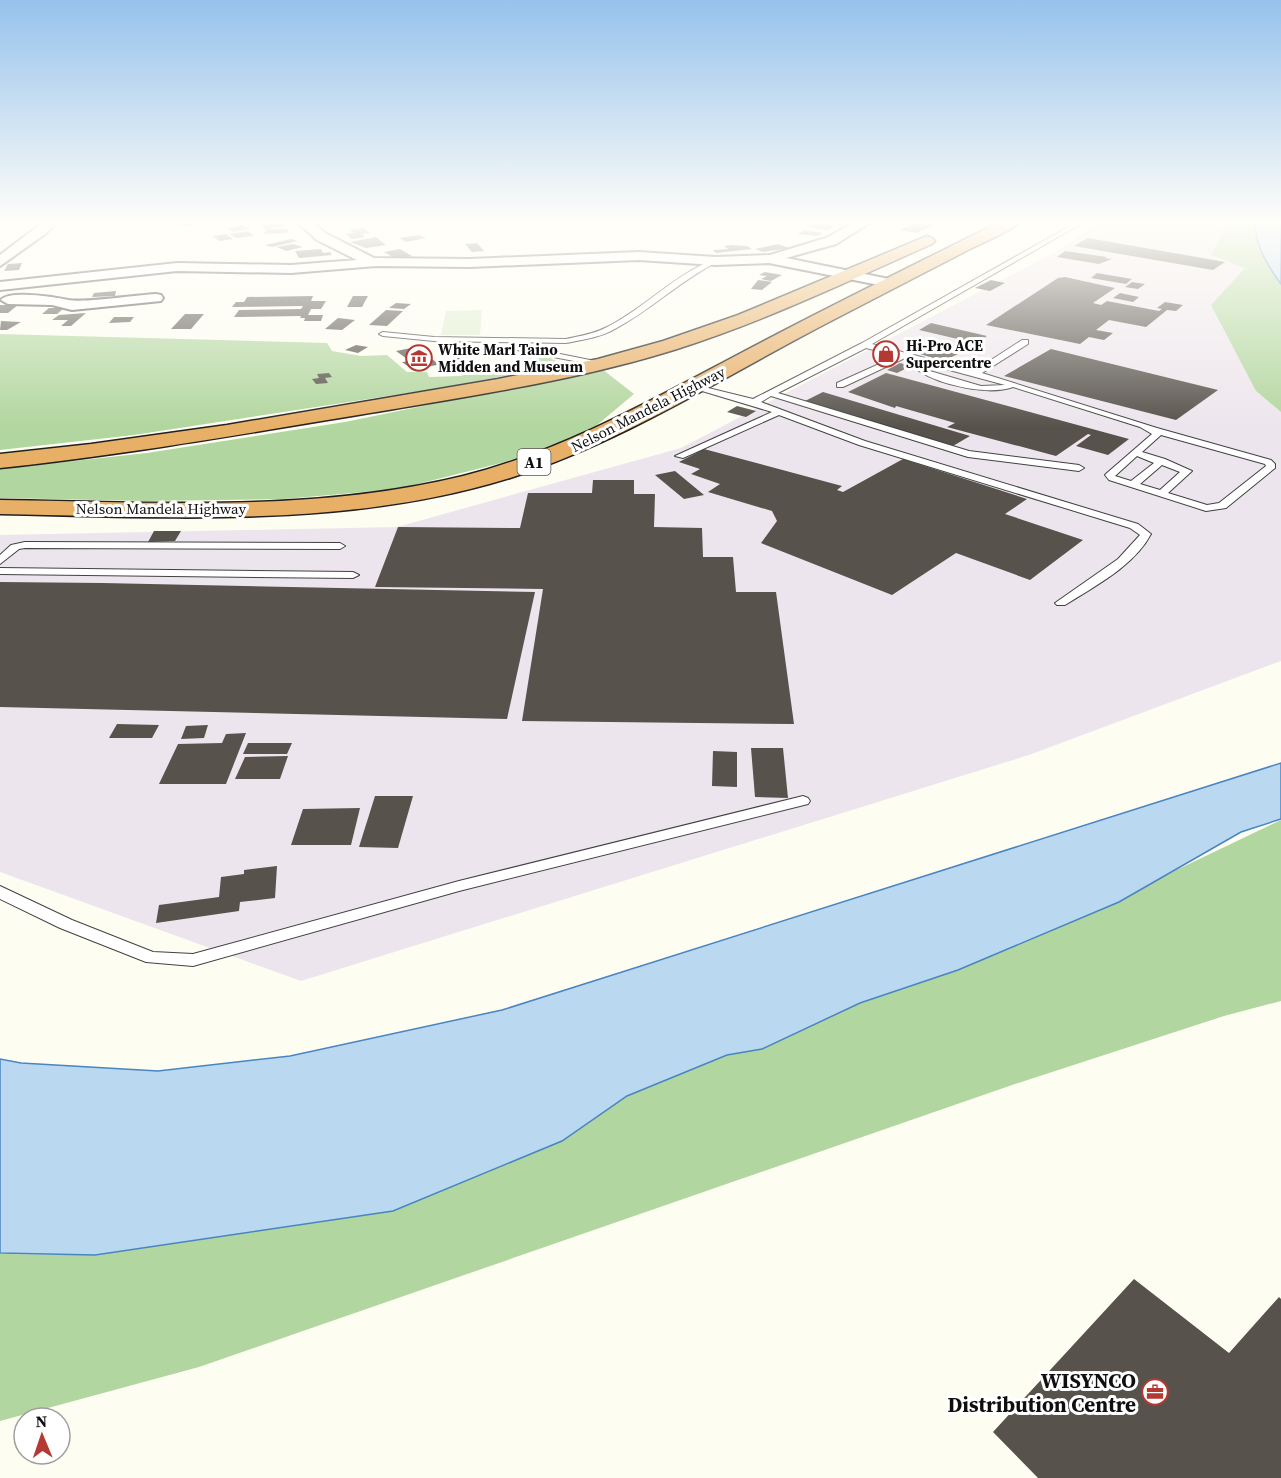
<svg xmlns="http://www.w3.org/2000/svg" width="1281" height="1478" font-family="'Source Serif 4',serif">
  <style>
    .industrial { fill: #ede5ed }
    .forest { fill: #b2d69f }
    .pitch { fill: #e0eecf }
    .water { fill: #bbd8f1; stroke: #4885c2; stroke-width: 1.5 }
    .building { fill: #57524c }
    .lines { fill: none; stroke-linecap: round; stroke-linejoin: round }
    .lane-casing { stroke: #424242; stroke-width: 2 }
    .street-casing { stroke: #424242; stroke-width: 4 }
    .highway-casing { stroke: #202020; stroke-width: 3 }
    .lane { fill: #fff; fill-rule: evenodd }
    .street { fill: #fff; fill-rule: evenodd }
    .highway { fill: #e8af66; fill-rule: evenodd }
    .labels { text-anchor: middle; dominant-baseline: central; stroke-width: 6; stroke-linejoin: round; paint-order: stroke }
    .far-poi-label { font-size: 15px; font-weight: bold; fill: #0f0f0f; stroke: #fff; text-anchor: start }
    .far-street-label { font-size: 15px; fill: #0f0f0f; stroke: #fff }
    .shield { fill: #fff; stroke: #575757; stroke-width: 1.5 }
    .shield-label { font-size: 16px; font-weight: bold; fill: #0f0f0f }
    .near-poi-label { font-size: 21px; font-weight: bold; fill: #0f0f0f; stroke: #fff; text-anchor: end }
  </style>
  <rect width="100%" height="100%" fill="#fefdf2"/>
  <polygon class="industrial" points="1101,220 1229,220 1211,255 1245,267 1256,391 1281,412 1281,661 1029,755 301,981 0,872 0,535 397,527 681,448 1063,248"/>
  <g class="forest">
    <path d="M1229,220h26c-1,24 12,45 26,64v128l-25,-21 -45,-86 34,-37 -34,-13z"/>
    <polygon points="0,334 327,343 332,351 361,356 387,355 407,372 427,372 429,377 460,376 505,365 526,356 546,356 564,365 434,389 134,435 0,450"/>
    <polygon points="602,369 634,394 590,431 505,462 398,489 284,499 145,501 0,498 0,469 147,453 345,422"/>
    <polygon points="1281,820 1281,1001 1224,1016 1015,1084 199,1367 0,1421 0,1254 95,1255 562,1141 627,1096 727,1055 762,1049 860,1003 958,970 1030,940"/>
  </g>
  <polygon class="pitch" points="482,310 480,335 441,335 446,311"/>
  <g class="water">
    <path d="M1255,220h26v64c-14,-19 -27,-40 -26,-64z"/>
    <polygon points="1281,763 1281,819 1241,832 1119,902 958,970 860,1003 762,1049 727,1055 627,1096 562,1141 393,1211 95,1255 0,1253 0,1059 21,1063 158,1071 290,1056 502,1010"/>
  </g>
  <g class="building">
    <polygon points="181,220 200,220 189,226 172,224"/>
    <polygon points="1152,220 1188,220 1182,226"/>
    <polygon points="281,222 285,226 265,229 261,225"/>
    <polygon points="917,222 934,225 917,233 900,230"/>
    <polygon points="817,223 835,226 827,230 808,227"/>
    <polygon points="244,225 250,229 233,232 228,228"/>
    <polygon points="363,228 370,233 362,234 365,237 351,239 346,234 354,233 349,230"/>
    <polygon points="266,229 289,229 287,233 264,234"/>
    <polygon points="804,230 823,233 818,236 798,234"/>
    <polygon points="248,231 254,236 236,238 230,234"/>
    <polygon points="226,234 233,239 220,241 212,236"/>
    <polygon points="419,235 426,238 406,242 399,238"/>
    <polygon points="376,237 386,245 366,248 350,242"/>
    <polygon points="1088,238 1225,262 1213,270 1074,246"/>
    <polygon points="291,239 298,241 272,247 265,245"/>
    <polygon points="477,243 484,251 472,252 465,244"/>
    <polygon points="293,244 303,247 286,251 277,247"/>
    <polygon points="778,244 789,248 763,252 755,249"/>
    <polygon points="732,245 747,246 752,249 716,253 713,250 728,249 724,246"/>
    <polygon points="321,249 323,253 330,252 332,255 299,258 295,251"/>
    <polygon points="400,249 412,256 396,259 384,252"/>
    <polygon points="1065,251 1107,257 1105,258 1112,259 1099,264 1057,257"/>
    <polygon points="22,263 19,270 4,271 8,264"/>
    <polygon points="765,272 782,275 771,281 761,279 767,276 759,275"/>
    <polygon points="1097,273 1132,279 1126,284 1091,278"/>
    <polygon points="1065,277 1115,288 1093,303 1101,305 1107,301 1159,311 1162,309 1157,308 1165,302 1183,305 1176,311 1167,310 1146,327 1109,320 1096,330 1113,333 1104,340 1089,337 1080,344 986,325 1058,278"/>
    <polygon points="758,280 767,281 772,282 762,290 751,289"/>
    <polygon points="991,280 1005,283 990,291 975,288"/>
    <polygon points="1132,282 1145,284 1138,289 1125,287"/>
    <polygon points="116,291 115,296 92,297 94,293"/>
    <polygon points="1120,293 1139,297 1133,302 1113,298"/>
    <polygon points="313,296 311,301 326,301 321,309 311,309 308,315 323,315 321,321 304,321 305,318 300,318 301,316 234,317 239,310 301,309 303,306 232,307 236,302 244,302 247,297"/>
    <polygon points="353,296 368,296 362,307 347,307"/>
    <polygon points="396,303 411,304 404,309 389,308"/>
    <polygon points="0,305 18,305 8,313 0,313"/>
    <polygon points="49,308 64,308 57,314 42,314"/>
    <polygon points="386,310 403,311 387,326 369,325"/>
    <polygon points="86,313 71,326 61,326 68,320 52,320 59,315"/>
    <polygon points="185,314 204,314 191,329 171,329"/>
    <polygon points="114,317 134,317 130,322 109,323"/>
    <polygon points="338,318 355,320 342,330 325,329"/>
    <polygon points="1,321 21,322 7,330 0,330"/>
    <polygon points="931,323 987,336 975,343 919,330"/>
    <polygon points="356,345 368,347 358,353 345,350"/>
    <polygon points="416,347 436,362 461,357 464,359 413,370 402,362 410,361 396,351"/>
    <polygon points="935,348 958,354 943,361 920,354"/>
    <polygon points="1051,349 1218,390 1176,420 1004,376"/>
    <polygon points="452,362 466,363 471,366 460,371 446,369 445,366"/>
    <polygon points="900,363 911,366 897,373 887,370"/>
    <polygon points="329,373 332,377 325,378 328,383 316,384 312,379 319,378 317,374"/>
    <polygon points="886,373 1129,439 1108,455 1076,446 1091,435 1088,434 1056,456 947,427 955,423 896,406 895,408 848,392"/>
    <polygon points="823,392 970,436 953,446 805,401"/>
    <polygon points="737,406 756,411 746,417 727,412"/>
    <polygon points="704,449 842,486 837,490 843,492 903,459 1027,499 1005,514 1083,540 1030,580 956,553 892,595 761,543 777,521 772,511 708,492 720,484 691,474 700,469 679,462"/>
    <polygon points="675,471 704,495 684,499 655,475"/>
    <polygon points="593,480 634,480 634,494 655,494 654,527 702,528 703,557 733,557 736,592 776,592 794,724 522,721 543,589 375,587 398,527 520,528 528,493 592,493"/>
    <polygon points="154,531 181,531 175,541 148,542"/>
    <polygon points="0,582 102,583 535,592 507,719 0,707"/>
    <polygon points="117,724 159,725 152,738 109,738"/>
    <polygon points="208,725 204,738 181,739 186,726"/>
    <polygon points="246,733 226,784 159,784 178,744 222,743 226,734"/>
    <polygon points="248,743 292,743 287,754 243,754"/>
    <polygon points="751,748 783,748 788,798 755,797"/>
    <polygon points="713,751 737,752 737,787 712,786"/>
    <polygon points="288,756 280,779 235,779 245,757"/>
    <polygon points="375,796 413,796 398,848 359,847"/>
    <polygon points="360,808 351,845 291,845 303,809"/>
    <polygon points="277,866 275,898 240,902 239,911 156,923 159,905 219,897 221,877 244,874 244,870"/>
    <polygon points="1134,1279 1229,1353 1279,1297 1281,1299 1281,1478 1038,1478 993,1432"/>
  </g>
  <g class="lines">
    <g class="lane-casing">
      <g id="lane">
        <path d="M1077,222l2,3 -207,119 102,27 48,-31h6v4l-46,29 175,55 114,32 4,4v4l-49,40 -20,3 -97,-31 -4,-5 2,-2 45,-39 -12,-7 -127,-40c-24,9 -73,-2 -94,-16l4,-2 58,17 24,-1 -100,-27 -62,29h-6v-4l60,-27 -31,-8 -88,45 191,58 110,14 5,3 -5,3 -111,-14 -197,-61 -10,6 104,39 273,83 13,10c-17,32 -56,52 -86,71h-8l-2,-2 63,-44 22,-24 -10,-7 -271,-83 -80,-30 -96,43 -8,-2 97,-44 -80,-24v-4l61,15 109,-56zM1161,435l104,29 1,2 -47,37 -12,2 -39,-12 24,-22 -27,-12 -23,-7zM1137,456l17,7 -23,18 -16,-5zM1162,465l18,7 -20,18 -20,-6z"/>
        <path d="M715,259l2,3c-38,19 -68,50 -106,69 -14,7 -30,9 -45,12l-132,-2 -51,-5 -4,-2 4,-2 51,5 132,2c14,-3 28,-5 41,-12 38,-19 68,-53 108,-68z"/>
        <polygon points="520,346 600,362 604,364 600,366 517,350 516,348"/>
        <polygon points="25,542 340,543 345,546 340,549 25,548 19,549 0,564 0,555 11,545"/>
        <polygon points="0,568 353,572 359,575 353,578 0,574"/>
        <polygon points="803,796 808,798 810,801 808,804 459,891 193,966 146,962 60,928 0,899 0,886 72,920 153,952 193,954 459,881"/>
      </g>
    </g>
    <g class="street-casing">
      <g id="street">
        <polygon points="46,220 59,220 45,234 0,266 0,255"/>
        <polygon points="295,220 309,220 327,234 374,258 470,259 639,252 715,257 770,255 826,238 859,220 874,220 836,244 786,258 889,279 896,283 889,287 769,263 715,265 639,260 470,267 376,266 291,273 177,271 0,290 0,282 177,263 291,265 357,260 317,240"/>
        <path d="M156,294l5,1 2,3 -2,3 -89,9 -20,-5 -44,-1 -7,-4c8,-10 54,-3 67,0 20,3 66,-5 88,-6z"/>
      </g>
    </g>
    <g class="highway-casing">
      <g id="highway">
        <path d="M1003,220h19c-13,13 -36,21 -52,29 -47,24 -94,49 -141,73 -104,54 -206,120 -319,156 -164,51 -340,39 -510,36v-14c153,2 313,13 463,-24 99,-25 189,-76 278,-123 87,-46 175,-89 262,-133z"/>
        <path d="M927,236l5,2 3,3 -3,3c-84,37 -167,77 -255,105 -102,32 -208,47 -313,65 -121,20 -242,41 -364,54v-14l91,-10 136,-19 271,-46 100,-20 65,-18 75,-26z"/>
      </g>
    </g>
    <use href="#lane" class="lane"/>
    <use href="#street" class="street"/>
    <use href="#highway" class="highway"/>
  </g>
  <linearGradient id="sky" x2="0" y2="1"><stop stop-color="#96c2ec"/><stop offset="0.52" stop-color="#fffef9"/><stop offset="1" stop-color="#fffef9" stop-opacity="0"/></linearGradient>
  <rect width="1281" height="427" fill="url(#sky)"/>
  <defs>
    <g id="shop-ring" transform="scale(1.35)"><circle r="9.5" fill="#fff" stroke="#b43932" stroke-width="1.5"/><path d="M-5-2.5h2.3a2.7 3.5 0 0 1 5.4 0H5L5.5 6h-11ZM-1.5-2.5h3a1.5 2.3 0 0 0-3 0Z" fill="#b43932"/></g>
    <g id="museum-ring" transform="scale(1.35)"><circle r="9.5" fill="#fff" stroke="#b43932" stroke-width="1.5"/><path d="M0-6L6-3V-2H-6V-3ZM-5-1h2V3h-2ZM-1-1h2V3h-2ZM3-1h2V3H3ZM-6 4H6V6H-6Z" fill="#b43932"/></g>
    <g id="office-ring" transform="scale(1.35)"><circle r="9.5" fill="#fff" stroke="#b43932" stroke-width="1.5"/><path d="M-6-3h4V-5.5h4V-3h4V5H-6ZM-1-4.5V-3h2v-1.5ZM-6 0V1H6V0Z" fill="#b43932"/></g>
  </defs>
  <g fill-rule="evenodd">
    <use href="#shop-ring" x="886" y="354"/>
    <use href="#museum-ring" x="419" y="358"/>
    <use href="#office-ring" x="1155" y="1392"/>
  </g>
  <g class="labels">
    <g class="far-poi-label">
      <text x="906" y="345">Hi-Pro ACE<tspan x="906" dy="17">Supercentre</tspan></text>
      <text x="438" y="349">White Marl Taino<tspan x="438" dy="17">Midden and Museum</tspan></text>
    </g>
    <g class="far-street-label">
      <text transform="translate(648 409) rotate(-27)">Nelson Mandela Highway</text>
      <text x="161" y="508">Nelson Mandela Highway</text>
    </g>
    <rect class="shield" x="517.5" y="449" width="33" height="26" rx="4.5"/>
    <g class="shield-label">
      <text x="534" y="462">A1</text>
    </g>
    <g class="near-poi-label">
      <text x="1136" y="1380">WISYNCO<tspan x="1136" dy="24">Distribution Centre</tspan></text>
    </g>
  </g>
  <g transform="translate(42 1436) rotate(358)"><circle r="28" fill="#ffffff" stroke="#9f9f9f" stroke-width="1.5"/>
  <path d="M0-4.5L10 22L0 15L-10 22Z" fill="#b43932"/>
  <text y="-9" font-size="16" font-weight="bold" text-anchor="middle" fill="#0f0f0f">N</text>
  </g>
</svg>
